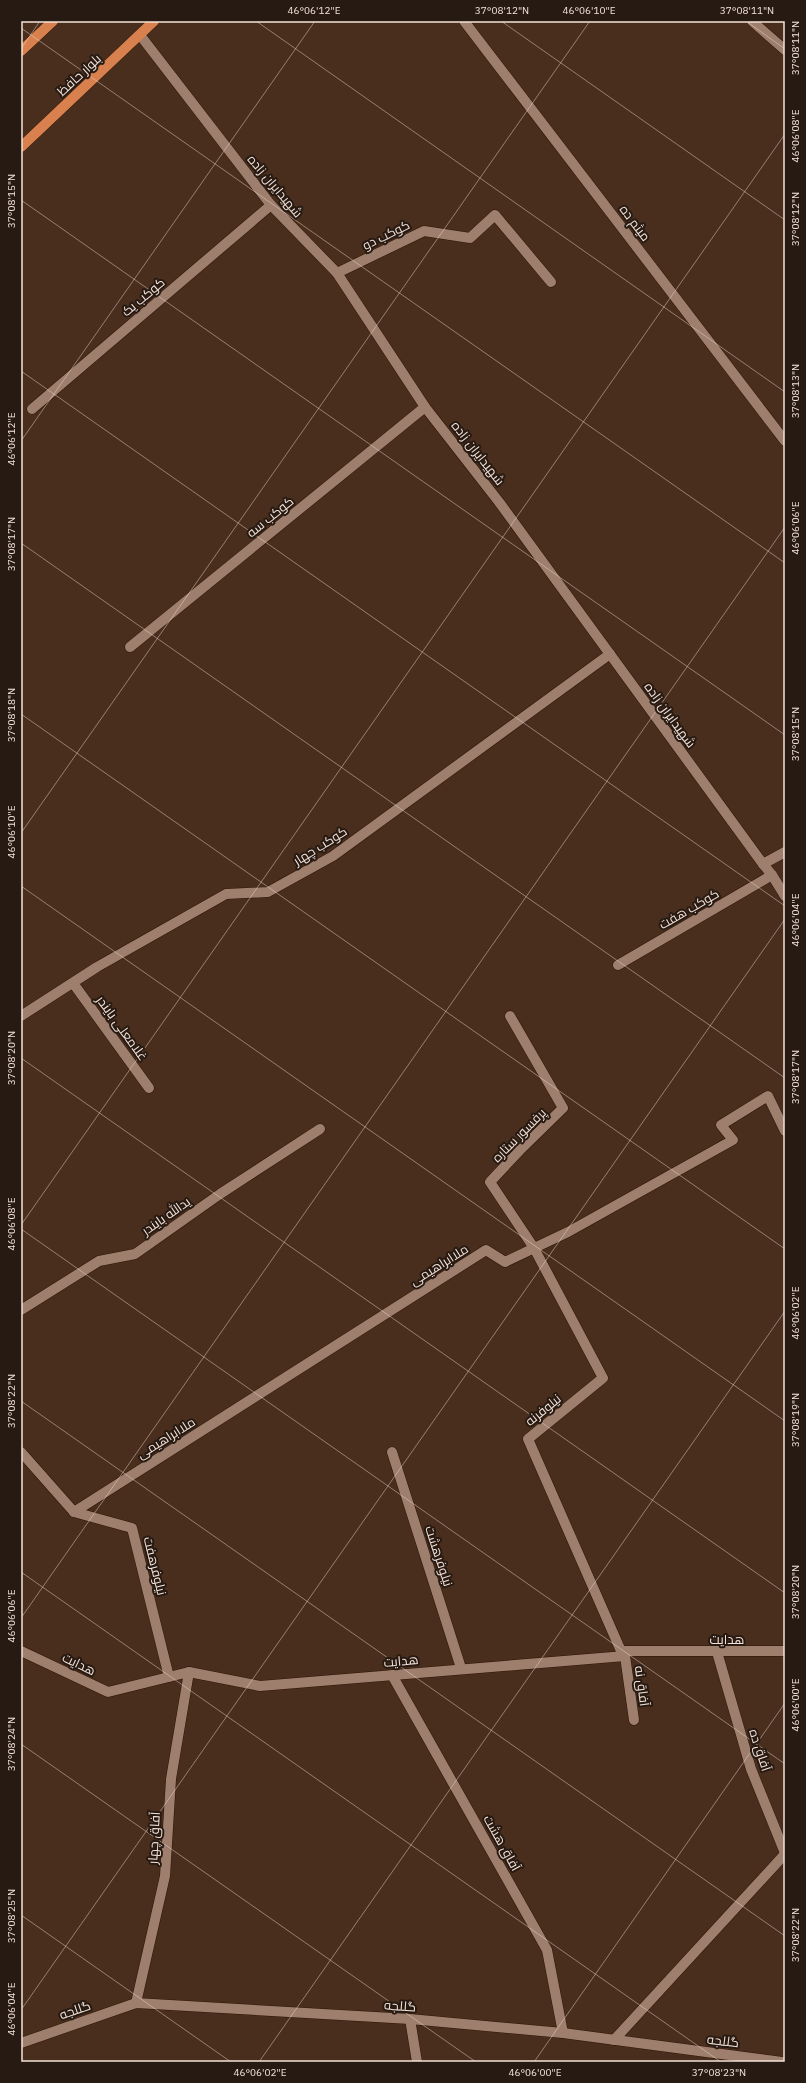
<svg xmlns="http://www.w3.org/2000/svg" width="806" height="2083" font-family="'IBM Plex Sans',Cairo,sans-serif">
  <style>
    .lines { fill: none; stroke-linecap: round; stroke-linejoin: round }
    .minor-casing { stroke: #2e1505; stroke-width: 11 }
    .major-casing { stroke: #2e1505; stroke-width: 11 }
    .minor { stroke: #9e7e6c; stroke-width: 10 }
    .major { stroke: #d8814f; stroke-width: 10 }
    .ticks { fill: none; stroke: #f4e2d8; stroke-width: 1; stroke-opacity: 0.45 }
    .labels { text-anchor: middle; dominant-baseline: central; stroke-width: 4; stroke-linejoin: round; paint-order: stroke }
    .street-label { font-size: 13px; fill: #f4e2d8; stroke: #261a12 }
    .neatline { fill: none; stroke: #f4e2d8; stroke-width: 1.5 }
    .ticks-label { font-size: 10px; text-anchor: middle; fill: #f4e2d8 }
  </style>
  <rect width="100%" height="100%" fill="#492e1d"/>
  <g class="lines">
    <g class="minor-casing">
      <g id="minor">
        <polyline points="464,21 785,441"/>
        <polyline points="752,21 785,50"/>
        <polyline points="140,35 271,205 337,273 425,407 499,502 763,864 772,875 785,896"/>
        <polyline points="337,273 424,231 470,238 495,215 551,282"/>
        <polyline points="32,409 271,205"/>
        <polyline points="130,647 425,407"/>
        <polyline points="763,864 785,852"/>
        <polyline points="618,965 772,875"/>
        <polyline points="73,983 149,1088"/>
        <polyline points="21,1016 97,967 226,894 268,892 333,856 610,654"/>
        <polyline points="510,1016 563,1108 520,1150 490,1182 534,1248 603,1378 528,1439 621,1651"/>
        <polyline points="21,1310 99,1261 135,1254 220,1194 320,1129"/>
        <polyline points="21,1452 74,1512 132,1528 169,1677"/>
        <polyline points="392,1452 461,1668"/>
        <polyline points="74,1512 486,1250 505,1262 568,1232 733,1140 721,1125 768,1096 785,1131"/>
        <polyline points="21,1651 108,1692 189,1672 260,1686 625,1656 621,1651 785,1651"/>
        <polyline points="717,1652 751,1769 785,1853"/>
        <polyline points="625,1656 634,1720"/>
        <polyline points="392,1675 547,1950 563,2033"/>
        <polyline points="136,2003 165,1876 171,1779 189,1672"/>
        <polyline points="410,2019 417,2062"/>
        <polyline points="614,2040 785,1854"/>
        <polyline points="21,2043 136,2003 410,2019 563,2033 782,2062"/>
      </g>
    </g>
    <g class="major-casing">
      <g id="major">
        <polyline points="21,51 53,21"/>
        <polyline points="21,147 154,21"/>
      </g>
    </g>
    <use href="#minor" class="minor"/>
    <use href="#major" class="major"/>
  </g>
  <path class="ticks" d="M256,21l529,371M501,21l284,199M746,21l39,28M21,28l764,535M21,49l19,-28M21,200l764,535M21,371l764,535M21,441l294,-420M21,543l764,535M21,714l764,535M21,833l569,-812M21,886l764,535M21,1058l764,535M21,1225l764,-1091M21,1229l764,535M21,1401l764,535M21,1572l700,490M21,1618l764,-1091M21,1744l455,318M21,1915l210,147M21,2010l764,-1091M259,2062l526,-751M534,2062l251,-359"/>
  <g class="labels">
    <g class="street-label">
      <text transform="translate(79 75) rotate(-43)">بلوار حافظ</text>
      <text transform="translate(275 186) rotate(50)">شهیدایران زاده</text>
      <text transform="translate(635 223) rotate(53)">میثم ده</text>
      <text transform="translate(386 235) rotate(-26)">کوکب دو</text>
      <text transform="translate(143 297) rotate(-40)">کوکب یک</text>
      <text transform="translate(478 453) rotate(52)">شهیدایران زاده</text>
      <text transform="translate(270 517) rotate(-39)">کوکب سه</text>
      <text transform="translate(670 715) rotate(54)">شهیدایران زاده</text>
      <text transform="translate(320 846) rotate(-32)">کوکب چهار</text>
      <text transform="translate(689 909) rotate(-30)">کوکب هفت</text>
      <text transform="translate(122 1028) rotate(54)">غلامعلی بایندر</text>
      <text transform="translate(519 1135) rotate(-45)">پرفسور ستاره</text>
      <text transform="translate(166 1216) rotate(-35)">یدالله بایندر</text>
      <text transform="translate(439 1265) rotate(-32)">ملاابراهیمی</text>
      <text transform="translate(543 1410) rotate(-39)">نیلوفرنه</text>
      <text transform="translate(166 1438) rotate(-32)">ملاابراهیمی</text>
      <text transform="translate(439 1556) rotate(72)">نیلوفرهشت</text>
      <text transform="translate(155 1566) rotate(76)">نیلوفرهفت</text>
      <text x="727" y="1639">هدایت</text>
      <text transform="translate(401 1661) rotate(-5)">هدایت</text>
      <text transform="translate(79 1664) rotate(26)">هدایت</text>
      <text transform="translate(642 1686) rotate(82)">آفاق نه</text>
      <text transform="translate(760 1750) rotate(72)">آفاق ده</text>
      <text transform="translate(154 1838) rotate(-87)">آفاق چهار</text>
      <text transform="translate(502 1843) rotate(61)">آفاق هشت</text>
      <text transform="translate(400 2006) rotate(4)">گللجه</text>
      <text transform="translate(75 2010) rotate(-19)">گللجه</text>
      <text transform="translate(723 2041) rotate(7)">گللجه</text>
    </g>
  </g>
  <rect width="806" height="2083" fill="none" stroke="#261a12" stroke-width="44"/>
  <rect x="22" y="22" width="762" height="2039" class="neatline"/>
  <g class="ticks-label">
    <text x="314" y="14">46°06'12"E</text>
    <text x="502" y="14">37°08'12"N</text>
    <text x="589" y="14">46°06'10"E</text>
    <text x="747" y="14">37°08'11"N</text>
    <text transform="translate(795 48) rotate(-90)" y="4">37°08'11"N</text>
    <text transform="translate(795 136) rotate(-90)" y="4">46°06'08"E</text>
    <text transform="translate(11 201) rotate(-90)" y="4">37°08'15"N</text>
    <text transform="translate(795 219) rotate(-90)" y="4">37°08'12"N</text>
    <text transform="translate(795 391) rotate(-90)" y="4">37°08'13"N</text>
    <text transform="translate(11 439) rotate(-90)" y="4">46°06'12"E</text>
    <text transform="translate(795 528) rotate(-90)" y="4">46°06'06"E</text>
    <text transform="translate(11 544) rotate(-90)" y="4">37°08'17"N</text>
    <text transform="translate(11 715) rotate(-90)" y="4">37°08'18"N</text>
    <text transform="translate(795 734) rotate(-90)" y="4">37°08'15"N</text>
    <text transform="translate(11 832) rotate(-90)" y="4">46°06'10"E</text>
    <text transform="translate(795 920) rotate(-90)" y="4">46°06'04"E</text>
    <text transform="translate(11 1058) rotate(-90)" y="4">37°08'20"N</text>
    <text transform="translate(795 1077) rotate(-90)" y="4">37°08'17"N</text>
    <text transform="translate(11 1224) rotate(-90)" y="4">46°06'08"E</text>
    <text transform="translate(795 1313) rotate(-90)" y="4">46°06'02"E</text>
    <text transform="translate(11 1401) rotate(-90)" y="4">37°08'22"N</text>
    <text transform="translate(795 1420) rotate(-90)" y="4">37°08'19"N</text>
    <text transform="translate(795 1592) rotate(-90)" y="4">37°08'20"N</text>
    <text transform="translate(11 1616) rotate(-90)" y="4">46°06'06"E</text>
    <text transform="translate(795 1705) rotate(-90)" y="4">46°06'00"E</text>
    <text transform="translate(11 1744) rotate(-90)" y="4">37°08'24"N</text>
    <text transform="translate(11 1916) rotate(-90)" y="4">37°08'25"N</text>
    <text transform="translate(795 1935) rotate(-90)" y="4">37°08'22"N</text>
    <text transform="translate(11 2009) rotate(-90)" y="4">46°06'04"E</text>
    <text x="260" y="2076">46°06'02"E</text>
    <text x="535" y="2076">46°06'00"E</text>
    <text x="719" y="2076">37°08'23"N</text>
  </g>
</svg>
